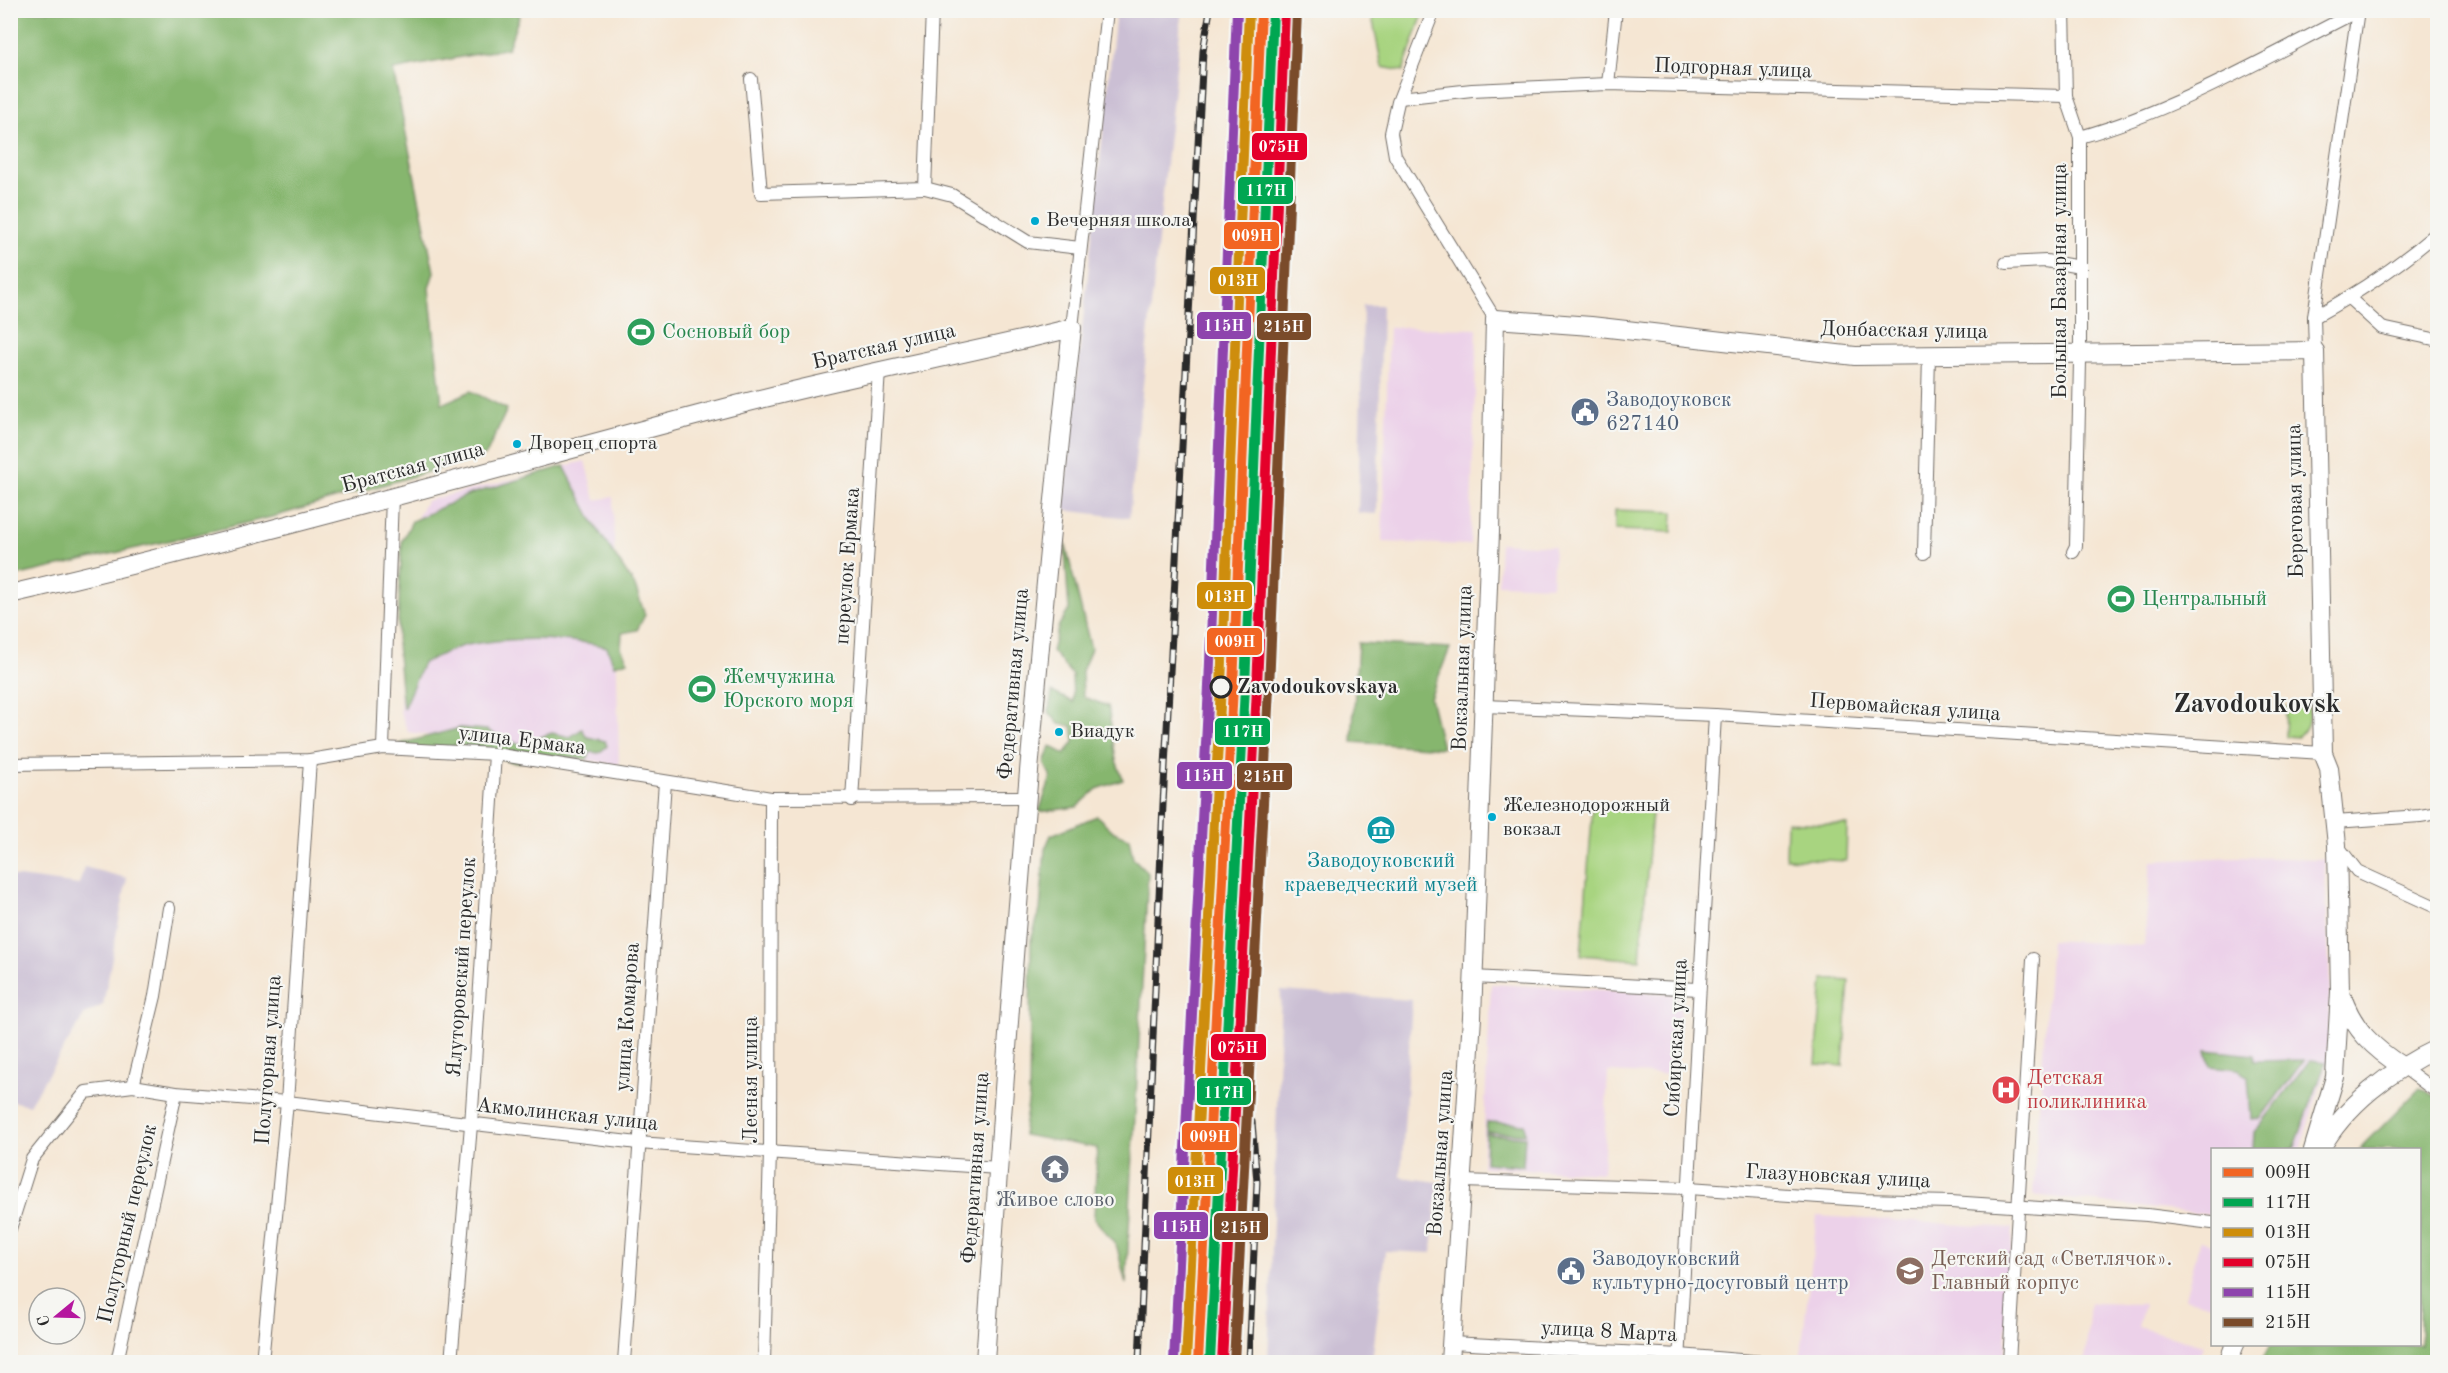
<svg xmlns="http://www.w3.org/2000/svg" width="2448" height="1373" font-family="'Old Standard TT',serif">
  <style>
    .built { fill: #ecd1e9 }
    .industrial { fill: #cbbfd4 }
    .green { fill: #a8d480; stroke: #6a8056; stroke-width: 1.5 }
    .forest { fill: #86b66e; stroke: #58704c; stroke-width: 1.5 }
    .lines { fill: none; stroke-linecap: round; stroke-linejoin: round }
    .street-casing { stroke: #726c66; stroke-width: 14 }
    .secondary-casing { stroke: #726c66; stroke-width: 20 }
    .street { stroke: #fff; stroke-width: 12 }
    .secondary { stroke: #fff; stroke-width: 18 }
    .rail-casing { stroke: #2b2b2b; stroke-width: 7 }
    .rail { stroke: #f6f6f2; stroke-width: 4.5; stroke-dasharray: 14; stroke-linecap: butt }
    .rail-1-casing { stroke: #f6f6f2; stroke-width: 15 }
    .rail-2-casing { stroke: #f6f6f2; stroke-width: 15 }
    .rail-3-casing { stroke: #f6f6f2; stroke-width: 15 }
    .rail-4-casing { stroke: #f6f6f2; stroke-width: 15 }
    .rail-5-casing { stroke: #f6f6f2; stroke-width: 15 }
    .rail-6-casing { stroke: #f6f6f2; stroke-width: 15 }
    .rail-1 { stroke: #f26522; stroke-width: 10 }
    .rail-2 { stroke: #00a651; stroke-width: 10 }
    .rail-3 { stroke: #ce8d09; stroke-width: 10 }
    .rail-4 { stroke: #e4002b; stroke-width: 10 }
    .rail-5 { stroke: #8e44ad; stroke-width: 10 }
    .rail-6 { stroke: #7a4b2a; stroke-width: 10 }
    .bus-dot { fill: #00a9ce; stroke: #f6f6f2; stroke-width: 2 }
    .stop-dot { fill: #f6f6f2; stroke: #2b2b2b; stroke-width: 3 }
    .labels { text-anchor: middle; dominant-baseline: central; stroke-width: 4.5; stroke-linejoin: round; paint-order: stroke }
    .bus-label { font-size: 20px; fill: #2b2b2b; stroke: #f6f6f2; text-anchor: start }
    .street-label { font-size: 21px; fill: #2b2b2b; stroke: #f6f6f2 }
    .leisure-label { font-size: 21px; fill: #27864d; stroke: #f6f6f2; text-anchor: start }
    .service-label { font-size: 21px; fill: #4e5e75; stroke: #f6f6f2; text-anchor: start }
    .stop-label { font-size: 21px; font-weight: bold; fill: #2b2b2b; stroke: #f6f6f2; text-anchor: start }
    .culture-label { font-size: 21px; fill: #0d838f; stroke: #f6f6f2 }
    .health-label { font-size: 21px; fill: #be3a42; stroke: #f6f6f2; text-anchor: start }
    .worship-label { font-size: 21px; fill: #5b616d; stroke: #f6f6f2 }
    .education-label { font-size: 21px; fill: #785e54; stroke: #f6f6f2; text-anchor: start }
    .district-label { font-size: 27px; font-weight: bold; fill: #2b2b2b; stroke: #f6f6f2 }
    .line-badge { stroke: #f6f6f2; stroke-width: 2 }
    .badge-label { font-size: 16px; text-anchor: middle; font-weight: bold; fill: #fff }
  </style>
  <rect width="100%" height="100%" fill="#f6f6f2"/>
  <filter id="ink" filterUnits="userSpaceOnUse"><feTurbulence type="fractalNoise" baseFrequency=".0167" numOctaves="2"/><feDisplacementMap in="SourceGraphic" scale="12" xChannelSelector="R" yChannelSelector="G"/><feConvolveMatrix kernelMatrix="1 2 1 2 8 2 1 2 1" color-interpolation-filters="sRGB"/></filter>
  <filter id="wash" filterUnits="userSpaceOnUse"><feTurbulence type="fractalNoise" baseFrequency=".008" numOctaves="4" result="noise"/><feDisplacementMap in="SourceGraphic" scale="24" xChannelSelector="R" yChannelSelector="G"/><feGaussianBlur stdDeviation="1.35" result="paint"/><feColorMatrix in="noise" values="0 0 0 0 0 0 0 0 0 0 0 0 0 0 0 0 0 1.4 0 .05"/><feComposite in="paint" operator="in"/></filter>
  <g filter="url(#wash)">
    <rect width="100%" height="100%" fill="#f5e6d3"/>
    <g class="built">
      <polygon points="1389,327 1477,329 1470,545 1382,542"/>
      <polygon points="585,461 595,500 613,497 619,765 408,732 400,712 406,538 426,501"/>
      <polygon points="1500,543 1554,546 1552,586 1498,584"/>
      <polygon points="2234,857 2324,859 2330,984 2328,1062 2300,1149 2212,1150 2212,1215 2033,1195 2051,940 2144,946 2151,861"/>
      <polygon points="1491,984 1681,994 1677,1075 1608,1072 1603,1173 1482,1167"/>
      <polygon points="1817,1216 2013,1228 2004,1362 1800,1362"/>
      <polygon points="2200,1240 2212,1244 2212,1305 2185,1298"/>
      <polygon points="2090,1303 2144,1304 2138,1327 2203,1345 2196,1362 2085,1362"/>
      <polygon points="1473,1357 1528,1360 1528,1362 1473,1362"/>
    </g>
    <g class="industrial">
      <polygon points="1116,11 1182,11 1129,518 1063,510"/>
      <polygon points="1363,305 1382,305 1377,514 1358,513"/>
      <polygon points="84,867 127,878 103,1005 85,1014 29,1105 11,1101 11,876 79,885"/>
      <polygon points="1281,991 1412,1000 1401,1177 1438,1182 1432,1253 1385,1251 1372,1362 1268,1362"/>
    </g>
    <g class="green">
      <polygon points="1371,11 1424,11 1403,71 1382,67"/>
      <polygon points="1615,510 1673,512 1672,532 1615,530"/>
      <path d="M2286,707l23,1c0,13 -1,20 -11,29l-13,-1z"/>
      <polygon points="1593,807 1652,812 1640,960 1581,955"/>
      <polygon points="1787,822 1847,825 1846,861 1786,858"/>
      <polygon points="1823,979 1849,981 1843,1066 1816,1064"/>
    </g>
    <g class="forest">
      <polygon points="10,11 521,11 508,48 393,70 434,272 429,288 442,404 471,391 507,409 486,455 276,516 11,577"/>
      <path d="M564,466l32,61 39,59 10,29 -8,15 -15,3 -1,15 7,13 -14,4 -7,-18c-39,-10 -100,-10 -140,-2 -15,3 -30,12 -44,18l-20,46 -6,-65 5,-103 10,-20 56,-26z"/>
      <polygon points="1064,539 1091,649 1082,671 1083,697 1108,706 1116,760 1123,780 1097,789 1077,807 1039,812 1051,777 1044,763 1050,746 1065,754 1074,742 1072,726 1059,724 1049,712 1052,692 1073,702 1072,675 1052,651 1059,625 1069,610"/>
      <polygon points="1358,643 1450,648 1430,698 1442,748 1352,742"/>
      <polygon points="460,728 487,730 506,741 520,744 552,733 570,737 582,729 587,737 605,741 607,746 599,753 591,752 587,759 551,756 515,763 464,746 399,753 399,744"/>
      <polygon points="1097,816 1114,832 1129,838 1133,858 1148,873 1126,1284 1117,1247 1094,1218 1097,1148 1023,1135 1029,1097 1031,940 1040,910 1045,849 1051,835"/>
      <polygon points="2206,1050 2254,1055 2254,1061 2304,1060 2260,1119 2251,1119 2248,1076 2238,1069 2210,1066"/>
      <polygon points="2310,1060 2326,1062 2294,1149 2253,1149 2254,1133"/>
      <polygon points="2419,1089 2426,1091 2438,1099 2437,1362 2261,1362 2270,1345 2420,1344 2420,1150 2360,1149"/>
      <polygon points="1487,1122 1525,1124 1525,1134 1486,1132"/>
      <polygon points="1486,1134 1525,1137 1523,1166 1485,1163"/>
    </g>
  </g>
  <g filter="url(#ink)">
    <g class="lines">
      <g class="street-casing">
        <g id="street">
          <polyline points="932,10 925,188 952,195 1028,242 1080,248"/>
          <polyline points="1434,10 1398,102 1391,133 1395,156 1495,319"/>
          <polyline points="2064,10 2066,96 2080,137 2080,361 2076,546 2073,552"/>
          <polyline points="751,79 761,193 925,188"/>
          <polyline points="1608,84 1616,10"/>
          <polyline points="1400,98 1472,90 1608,84 2066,96"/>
          <path d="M2080,137c97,-27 188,-81 278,-126"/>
          <polyline points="2006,263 2046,261 2080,267"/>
          <polyline points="2349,298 2382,328 2438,340"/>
          <path d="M2314,317c44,-24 86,-52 124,-85"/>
          <polyline points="1072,328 1107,10"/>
          <polyline points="2315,351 2314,317 2358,10"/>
          <polyline points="1924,553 1929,356"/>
          <polyline points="1484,706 1715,715 2323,753"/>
          <polyline points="383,748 392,497"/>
          <polyline points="10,764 310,760 383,748 495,754 771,798 1028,797"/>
          <polyline points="852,800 879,370"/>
          <polyline points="2335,822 2420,816 2438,813"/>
          <polyline points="2337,845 2357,871 2438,908"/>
          <polyline points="1474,977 1698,989"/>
          <polyline points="2403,1067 2438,1093"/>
          <polyline points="133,1086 155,996 169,908"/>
          <polyline points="1462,1181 1689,1188 1863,1200 1951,1202 2147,1215 2212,1223"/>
          <polyline points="10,1229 32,1159 86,1092 133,1086 176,1093 287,1102 638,1143 998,1168"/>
          <polyline points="1451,1343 1680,1355 1764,1362"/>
          <polyline points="117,1362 176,1093"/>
          <polyline points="262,1362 287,1102 310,760"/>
          <polyline points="451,1362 471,1125 495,754"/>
          <polyline points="624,1362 665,782"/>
          <polyline points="764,1362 770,1152 771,798"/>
          <polyline points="1679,1362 1715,715"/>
          <polyline points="2009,1362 2033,959"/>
        </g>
      </g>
      <g class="secondary-casing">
        <g id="secondary">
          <path d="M10,594c241,-56 480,-124 719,-187 113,-30 229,-51 343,-79 -38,344 -64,689 -87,1034"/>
          <path d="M2342,996c11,33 32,53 61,71"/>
          <path d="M2320,1150c25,-45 71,-80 118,-102"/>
          <polyline points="1450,1362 1472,1017 1490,532 1495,319 1591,326 1855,356 2315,351 2323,753 2329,768 2337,845 2340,992 2335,1077 2313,1150"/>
          <polyline points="2228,1362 2235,1344"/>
        </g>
      </g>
      <use href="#street" class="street"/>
      <use href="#secondary" class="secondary"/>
      <g class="rail-casing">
        <g id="rail">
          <polyline points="1139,1362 1163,804 1203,51 1210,10"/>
          <polyline points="1237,1362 1246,1035 1243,857"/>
          <polyline points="1249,1362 1257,1182 1252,1122"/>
        </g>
      </g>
      <use href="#rail" class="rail"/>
      <g class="rail-1-casing">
        <polyline id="rail-1" points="1198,1362 1233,687 1261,10"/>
      </g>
      <g class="rail-2-casing">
        <polyline id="rail-2" points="1210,1362 1245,687 1273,10"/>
      </g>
      <g class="rail-3-casing">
        <polyline id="rail-3" points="1186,1361 1221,686 1249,10"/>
      </g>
      <g class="rail-4-casing">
        <polyline id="rail-4" points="1222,1362 1257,688 1285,11"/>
      </g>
      <g class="rail-5-casing">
        <polyline id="rail-5" points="1174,1361 1209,686 1237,10"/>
      </g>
      <g class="rail-6-casing">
        <polyline id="rail-6" points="1234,1362 1269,688 1297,11"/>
      </g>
      <use href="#rail-1" class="rail-1"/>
      <use href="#rail-2" class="rail-2"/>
      <use href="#rail-3" class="rail-3"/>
      <use href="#rail-4" class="rail-4"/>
      <use href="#rail-5" class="rail-5"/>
      <use href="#rail-6" class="rail-6"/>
    </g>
  </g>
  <defs>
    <g id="stadium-disc" transform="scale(1.5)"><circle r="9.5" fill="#2e9e5b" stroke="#f6f6f2"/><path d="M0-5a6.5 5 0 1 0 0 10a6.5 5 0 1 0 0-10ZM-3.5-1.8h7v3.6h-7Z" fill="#fff"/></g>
    <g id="civic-disc" transform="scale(1.5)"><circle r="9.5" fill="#5c6f8a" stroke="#f6f6f2"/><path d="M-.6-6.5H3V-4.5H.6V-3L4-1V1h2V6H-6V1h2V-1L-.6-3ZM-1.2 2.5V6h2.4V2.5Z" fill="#fff"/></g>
    <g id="museum-disc" transform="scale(1.5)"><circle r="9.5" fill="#0f9aa8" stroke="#f6f6f2"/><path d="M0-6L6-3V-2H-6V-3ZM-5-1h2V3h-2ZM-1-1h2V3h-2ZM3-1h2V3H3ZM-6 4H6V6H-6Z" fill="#fff"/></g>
    <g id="hospital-disc" transform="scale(1.5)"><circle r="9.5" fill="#e0444e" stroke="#f6f6f2"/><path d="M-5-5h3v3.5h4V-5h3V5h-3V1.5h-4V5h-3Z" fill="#fff"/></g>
    <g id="temple-disc" transform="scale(1.5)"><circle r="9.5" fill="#6b7280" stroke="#f6f6f2"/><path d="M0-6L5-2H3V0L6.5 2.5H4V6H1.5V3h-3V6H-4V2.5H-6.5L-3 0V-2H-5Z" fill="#fff"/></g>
    <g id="school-disc" transform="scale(1.5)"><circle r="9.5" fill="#8d6e63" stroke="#f6f6f2"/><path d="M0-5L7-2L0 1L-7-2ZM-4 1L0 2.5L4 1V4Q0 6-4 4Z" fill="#fff"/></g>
  </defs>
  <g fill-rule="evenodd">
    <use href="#stadium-disc" x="641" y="332"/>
    <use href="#civic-disc" x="1585" y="412"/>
    <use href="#stadium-disc" x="2121" y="599"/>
    <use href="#stadium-disc" x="702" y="689"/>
    <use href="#museum-disc" x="1381" y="830"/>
    <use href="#hospital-disc" x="2006" y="1090"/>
    <use href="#temple-disc" x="1055" y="1169"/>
    <use href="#civic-disc" x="1571" y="1271"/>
    <use href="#school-disc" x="1910" y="1271"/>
  </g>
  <g class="bus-dot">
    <circle cx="1035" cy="221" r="5"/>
    <circle cx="517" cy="444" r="5"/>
    <circle cx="1059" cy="732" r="5"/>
    <circle cx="1492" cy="817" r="5"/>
  </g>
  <circle class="stop-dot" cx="1221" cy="687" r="10"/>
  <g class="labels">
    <g class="bus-label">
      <text x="1046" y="221">Вечерняя школа</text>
      <text x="528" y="444">Дворец спорта</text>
      <text x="1070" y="732">Виадук</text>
      <text x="1503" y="806">Железнодорожный<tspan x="1503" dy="24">вокзал</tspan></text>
    </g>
    <g class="street-label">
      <text transform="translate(1733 69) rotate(2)">Подгорная улица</text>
      <text transform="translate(2060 281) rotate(-90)">Большая Базарная улица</text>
      <text transform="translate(1904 331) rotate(1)">Донбасская улица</text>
      <text transform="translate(884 347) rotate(-13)">Братская улица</text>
      <text transform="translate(413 468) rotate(-15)">Братская улица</text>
      <text transform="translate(2296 501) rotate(-91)">Береговая улица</text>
      <text transform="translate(848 566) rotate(-86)">переулок Ермака</text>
      <text transform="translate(1463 668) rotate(-88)">Вокзальная улица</text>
      <text transform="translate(1014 684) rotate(-85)">Федеративная улица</text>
      <text transform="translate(1905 708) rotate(4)">Первомайская улица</text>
      <text transform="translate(522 741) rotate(7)">улица Ермака</text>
      <text transform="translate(462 967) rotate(-86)">Ялуторовский переулок</text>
      <text transform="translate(628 1017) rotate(-86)">улица Комарова</text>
      <text transform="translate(1677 1038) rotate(-87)">Сибирская улица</text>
      <text transform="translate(269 1060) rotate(-86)">Полугорная улица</text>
      <text transform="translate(751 1080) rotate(-90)">Лесная улица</text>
      <text transform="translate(567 1115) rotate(6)">Акмолинская улица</text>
      <text transform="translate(1441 1153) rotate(-86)">Вокзальная улица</text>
      <text transform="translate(976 1168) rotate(-86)">Федеративная улица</text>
      <text transform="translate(1838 1177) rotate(3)">Глазуновская улица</text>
      <text transform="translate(128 1224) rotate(-77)">Полугорный переулок</text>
      <text transform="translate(1609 1332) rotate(3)">улица 8 Марта</text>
    </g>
    <g class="leisure-label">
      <text x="662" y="332">Сосновый бор</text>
      <text x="2142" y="599">Центральный</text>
      <text x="723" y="677">Жемчужина<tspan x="723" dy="24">Юрского моря</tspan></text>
    </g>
    <g class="service-label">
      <text x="1606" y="400">Заводоуковск<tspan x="1606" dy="24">627140</tspan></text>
      <text x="1592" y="1259">Заводоуковский<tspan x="1592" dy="24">культурно-досуговый центр</tspan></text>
    </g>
    <g class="stop-label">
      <text x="1237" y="687">Zavodoukovskaya</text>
    </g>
    <g class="culture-label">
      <text x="1381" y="861">Заводоуковский<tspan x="1381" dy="24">краеведческий музей</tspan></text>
    </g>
    <g class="health-label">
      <text x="2027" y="1078">Детская<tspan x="2027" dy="24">поликлиника</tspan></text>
    </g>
    <g class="worship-label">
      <text x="1055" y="1200">Живое слово</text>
    </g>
    <g class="education-label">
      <text x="1931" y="1259">Детский сад «Светлячок».<tspan x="1931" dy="24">Главный корпус</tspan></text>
    </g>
    <g class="district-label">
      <text x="2257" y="704">Zavodoukovsk</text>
    </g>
  </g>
  <g class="line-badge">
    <rect x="1251" y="132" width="57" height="29" rx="6" fill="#e4002b"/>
    <rect x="1237" y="176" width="57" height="29" rx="6" fill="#00a651"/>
    <rect x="1223" y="221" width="57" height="29" rx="6" fill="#f26522"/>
    <rect x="1209" y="266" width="57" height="29" rx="6" fill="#ce8d09"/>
    <rect x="1196" y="311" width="56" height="29" rx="6" fill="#8e44ad"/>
    <rect x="1256" y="312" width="56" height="29" rx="6" fill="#7a4b2a"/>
    <rect x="1196" y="581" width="57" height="29" rx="6" fill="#ce8d09"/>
    <rect x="1206" y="627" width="57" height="29" rx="6" fill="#f26522"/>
    <rect x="1214" y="717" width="57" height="29" rx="6" fill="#00a651"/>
    <rect x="1176" y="761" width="57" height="29" rx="6" fill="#8e44ad"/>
    <rect x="1236" y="762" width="57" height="29" rx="6" fill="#7a4b2a"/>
    <rect x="1210" y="1033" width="57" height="28" rx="6" fill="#e4002b"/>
    <rect x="1196" y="1077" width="56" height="29" rx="6" fill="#00a651"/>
    <rect x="1181" y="1122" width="57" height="29" rx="6" fill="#f26522"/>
    <rect x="1167" y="1166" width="57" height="29" rx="6" fill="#ce8d09"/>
    <rect x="1153" y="1211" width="56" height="29" rx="6" fill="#8e44ad"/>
    <rect x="1213" y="1212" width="56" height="29" rx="6" fill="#7a4b2a"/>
  </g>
  <g class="badge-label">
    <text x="1279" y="152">075Н</text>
    <text x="1266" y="196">117Н</text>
    <text x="1252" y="241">009Н</text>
    <text x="1238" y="286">013Н</text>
    <text x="1224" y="331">115Н</text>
    <text x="1284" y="332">215Н</text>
    <text x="1225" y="602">013Н</text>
    <text x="1235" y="647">009Н</text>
    <text x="1243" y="737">117Н</text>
    <text x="1204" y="781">115Н</text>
    <text x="1264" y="782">215Н</text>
    <text x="1238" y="1053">075Н</text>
    <text x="1224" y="1098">117Н</text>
    <text x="1210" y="1142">009Н</text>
    <text x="1195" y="1187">013Н</text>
    <text x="1181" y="1232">115Н</text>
    <text x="1241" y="1233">215Н</text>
  </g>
  <rect width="2448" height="1373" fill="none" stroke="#f6f6f2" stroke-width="36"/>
  <rect x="2211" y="1148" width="210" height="198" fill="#f6f6f2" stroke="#a5a5a2" stroke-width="1.5"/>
  <rect x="2223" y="1168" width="30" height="9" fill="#f26522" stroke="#a5a5a2" stroke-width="1.5"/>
  <text x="2265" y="1178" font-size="18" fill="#2b2b2b">009Н</text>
  <rect x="2223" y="1198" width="30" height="9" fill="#00a651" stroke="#a5a5a2" stroke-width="1.5"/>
  <text x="2265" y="1208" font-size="18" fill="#2b2b2b">117Н</text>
  <rect x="2223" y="1228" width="30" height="9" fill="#ce8d09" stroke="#a5a5a2" stroke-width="1.5"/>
  <text x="2265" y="1238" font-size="18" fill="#2b2b2b">013Н</text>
  <rect x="2223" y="1258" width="30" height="9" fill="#e4002b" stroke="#a5a5a2" stroke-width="1.5"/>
  <text x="2265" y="1268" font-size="18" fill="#2b2b2b">075Н</text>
  <rect x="2223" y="1288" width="30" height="9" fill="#8e44ad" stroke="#a5a5a2" stroke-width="1.5"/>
  <text x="2265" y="1298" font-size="18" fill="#2b2b2b">115Н</text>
  <rect x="2223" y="1318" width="30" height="9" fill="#7a4b2a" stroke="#a5a5a2" stroke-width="1.5"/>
  <text x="2265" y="1328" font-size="18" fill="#2b2b2b">215Н</text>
  <g transform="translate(57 1316) rotate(251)"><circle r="28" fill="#f6f6f2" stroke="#a5a5a2" stroke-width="1.5"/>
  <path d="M0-4.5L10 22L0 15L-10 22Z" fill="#b5179e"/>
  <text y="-9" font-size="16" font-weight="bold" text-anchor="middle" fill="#2b2b2b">С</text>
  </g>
</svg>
